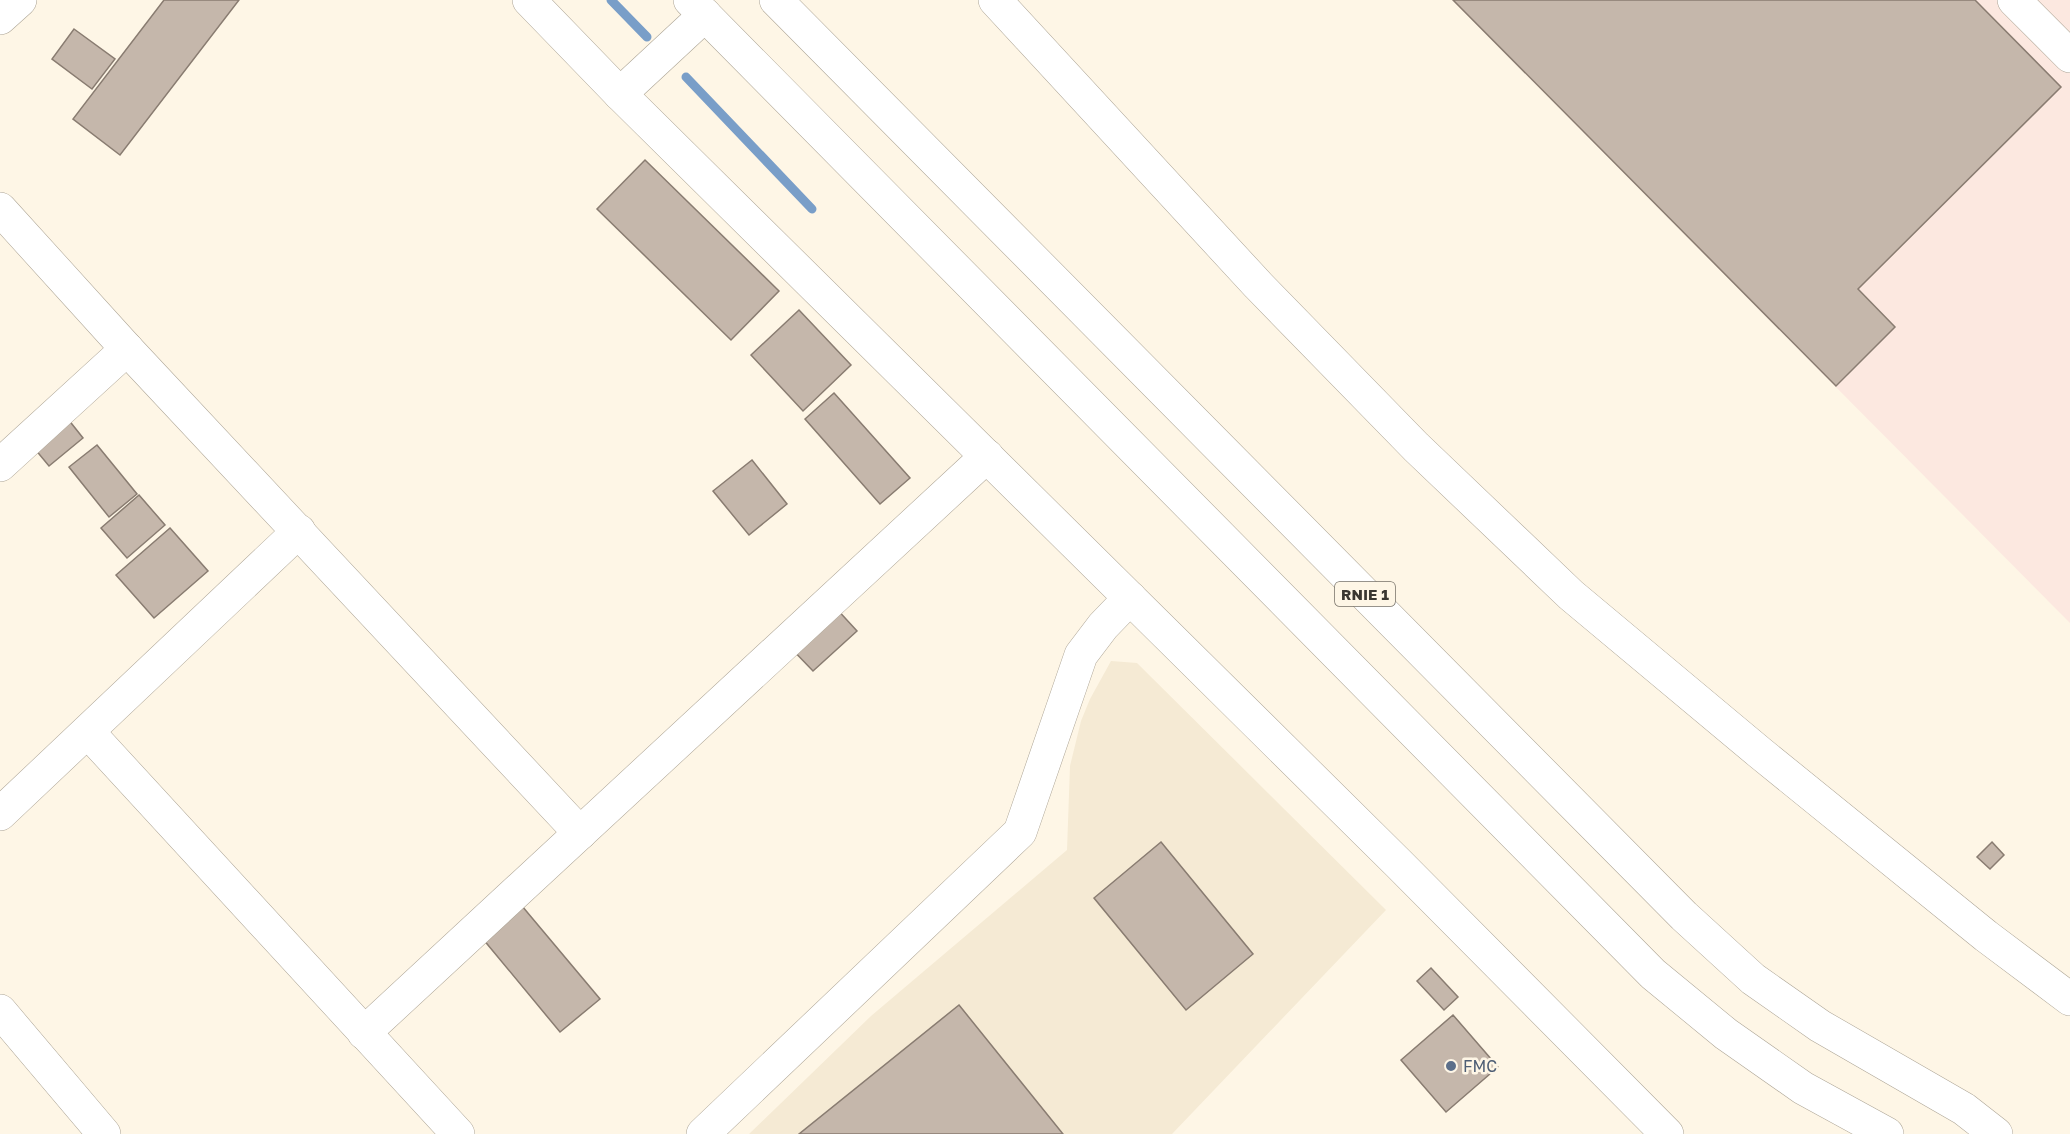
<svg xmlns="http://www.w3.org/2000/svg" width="2070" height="1134" font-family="'Golos Text',sans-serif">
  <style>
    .commercial { fill: #fce8e0 }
    .built { fill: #f5ead4 }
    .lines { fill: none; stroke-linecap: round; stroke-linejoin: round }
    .stream { stroke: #799ec8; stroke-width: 9 }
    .building { fill: #c5b7ab; stroke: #897c71; stroke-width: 1.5 }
    .minor-casing { stroke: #ada596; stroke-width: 34 }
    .highway-casing { stroke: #ada596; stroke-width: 34 }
    .minor { stroke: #fff; stroke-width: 33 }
    .highway { stroke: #fff; stroke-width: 33 }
    .service-dot { fill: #5c6f8a; stroke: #fef6e6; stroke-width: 2 }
    .labels { text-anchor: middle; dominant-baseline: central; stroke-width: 5; stroke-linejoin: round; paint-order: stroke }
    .shield { fill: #fef6e6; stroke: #757067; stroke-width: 1.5 }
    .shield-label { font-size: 15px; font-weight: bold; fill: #3a3731 }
    .service-label { font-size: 16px; fill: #4e5e75; stroke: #fef6e6; text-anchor: start }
  </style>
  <rect width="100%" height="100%" fill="#fef6e6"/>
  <polygon class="commercial" points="1452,0 2070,0 2070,623"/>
  <polygon class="built" points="1111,661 1137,663 1386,910 1172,1134 749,1134 871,1016 1067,850 1070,766 1081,721 1090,699"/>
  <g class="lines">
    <g class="stream">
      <polyline points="611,0 647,37"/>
      <polyline points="686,77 812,209"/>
    </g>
  </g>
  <g class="building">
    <polygon points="164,0 239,0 120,155 73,119"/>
    <polygon points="1453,0 1975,0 2061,87 1858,289 1895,327 1836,386"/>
    <polygon points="74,29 115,59 92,89 52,59"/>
    <polygon points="645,160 779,291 731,340 597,209"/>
    <polygon points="799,310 851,365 803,411 751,355"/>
    <polygon points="834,393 910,478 880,504 805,419"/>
    <polygon points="60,409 83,438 49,466 25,437"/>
    <polygon points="97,445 137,494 109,517 69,467"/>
    <polygon points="752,460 787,504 749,535 713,491"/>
    <polygon points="139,495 165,525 127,558 101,528"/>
    <polygon points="170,528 208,571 154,618 116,575"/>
    <polygon points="834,606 857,631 813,671 789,646"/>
    <polygon points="1161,842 1253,954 1186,1010 1094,898"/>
    <polygon points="1992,842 2004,855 1990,869 1977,857"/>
    <polygon points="522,906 600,999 560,1032 483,939"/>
    <polygon points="1431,968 1458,997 1444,1010 1417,981"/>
    <polygon points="959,1005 1063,1134 799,1134"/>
    <polygon points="1453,1015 1498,1067 1446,1112 1401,1060"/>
  </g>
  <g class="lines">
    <g class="minor-casing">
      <g id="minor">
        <polyline points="529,0 620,94 1399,864 1667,1134"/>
        <polyline points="995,0 1258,285 1416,447 1571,595 1759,752 1986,936 2070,999"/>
        <polyline points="2014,0 2070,56"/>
        <polyline points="0,18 20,0"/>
        <polyline points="620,94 705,15"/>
        <polyline points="0,209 127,349 580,833"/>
        <polyline points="0,465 127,349"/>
        <polyline points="88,732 458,1134"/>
        <polyline points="0,814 299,531"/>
        <polyline points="0,1011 104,1134"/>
        <polyline points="364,1033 987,456"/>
        <polyline points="703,1134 1020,832 1081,655 1103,626 1130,598"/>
      </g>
    </g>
    <g class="highway-casing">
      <g id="highway">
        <polyline points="690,0 1653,974 1726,1034 1803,1088 1887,1134"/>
        <polyline points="776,0 1684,916 1753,979 1820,1026 1964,1109 1996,1134"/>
      </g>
    </g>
    <use href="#minor" class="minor"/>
    <use href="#highway" class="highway"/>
  </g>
  <circle class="service-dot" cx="1451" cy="1066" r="6"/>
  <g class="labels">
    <rect class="shield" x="1335" y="582" width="60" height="24" rx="4.5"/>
    <g class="shield-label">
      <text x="1365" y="594">RNIE 1</text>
    </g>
    <g class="service-label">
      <text x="1463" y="1066">FMC</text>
    </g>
  </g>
</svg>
